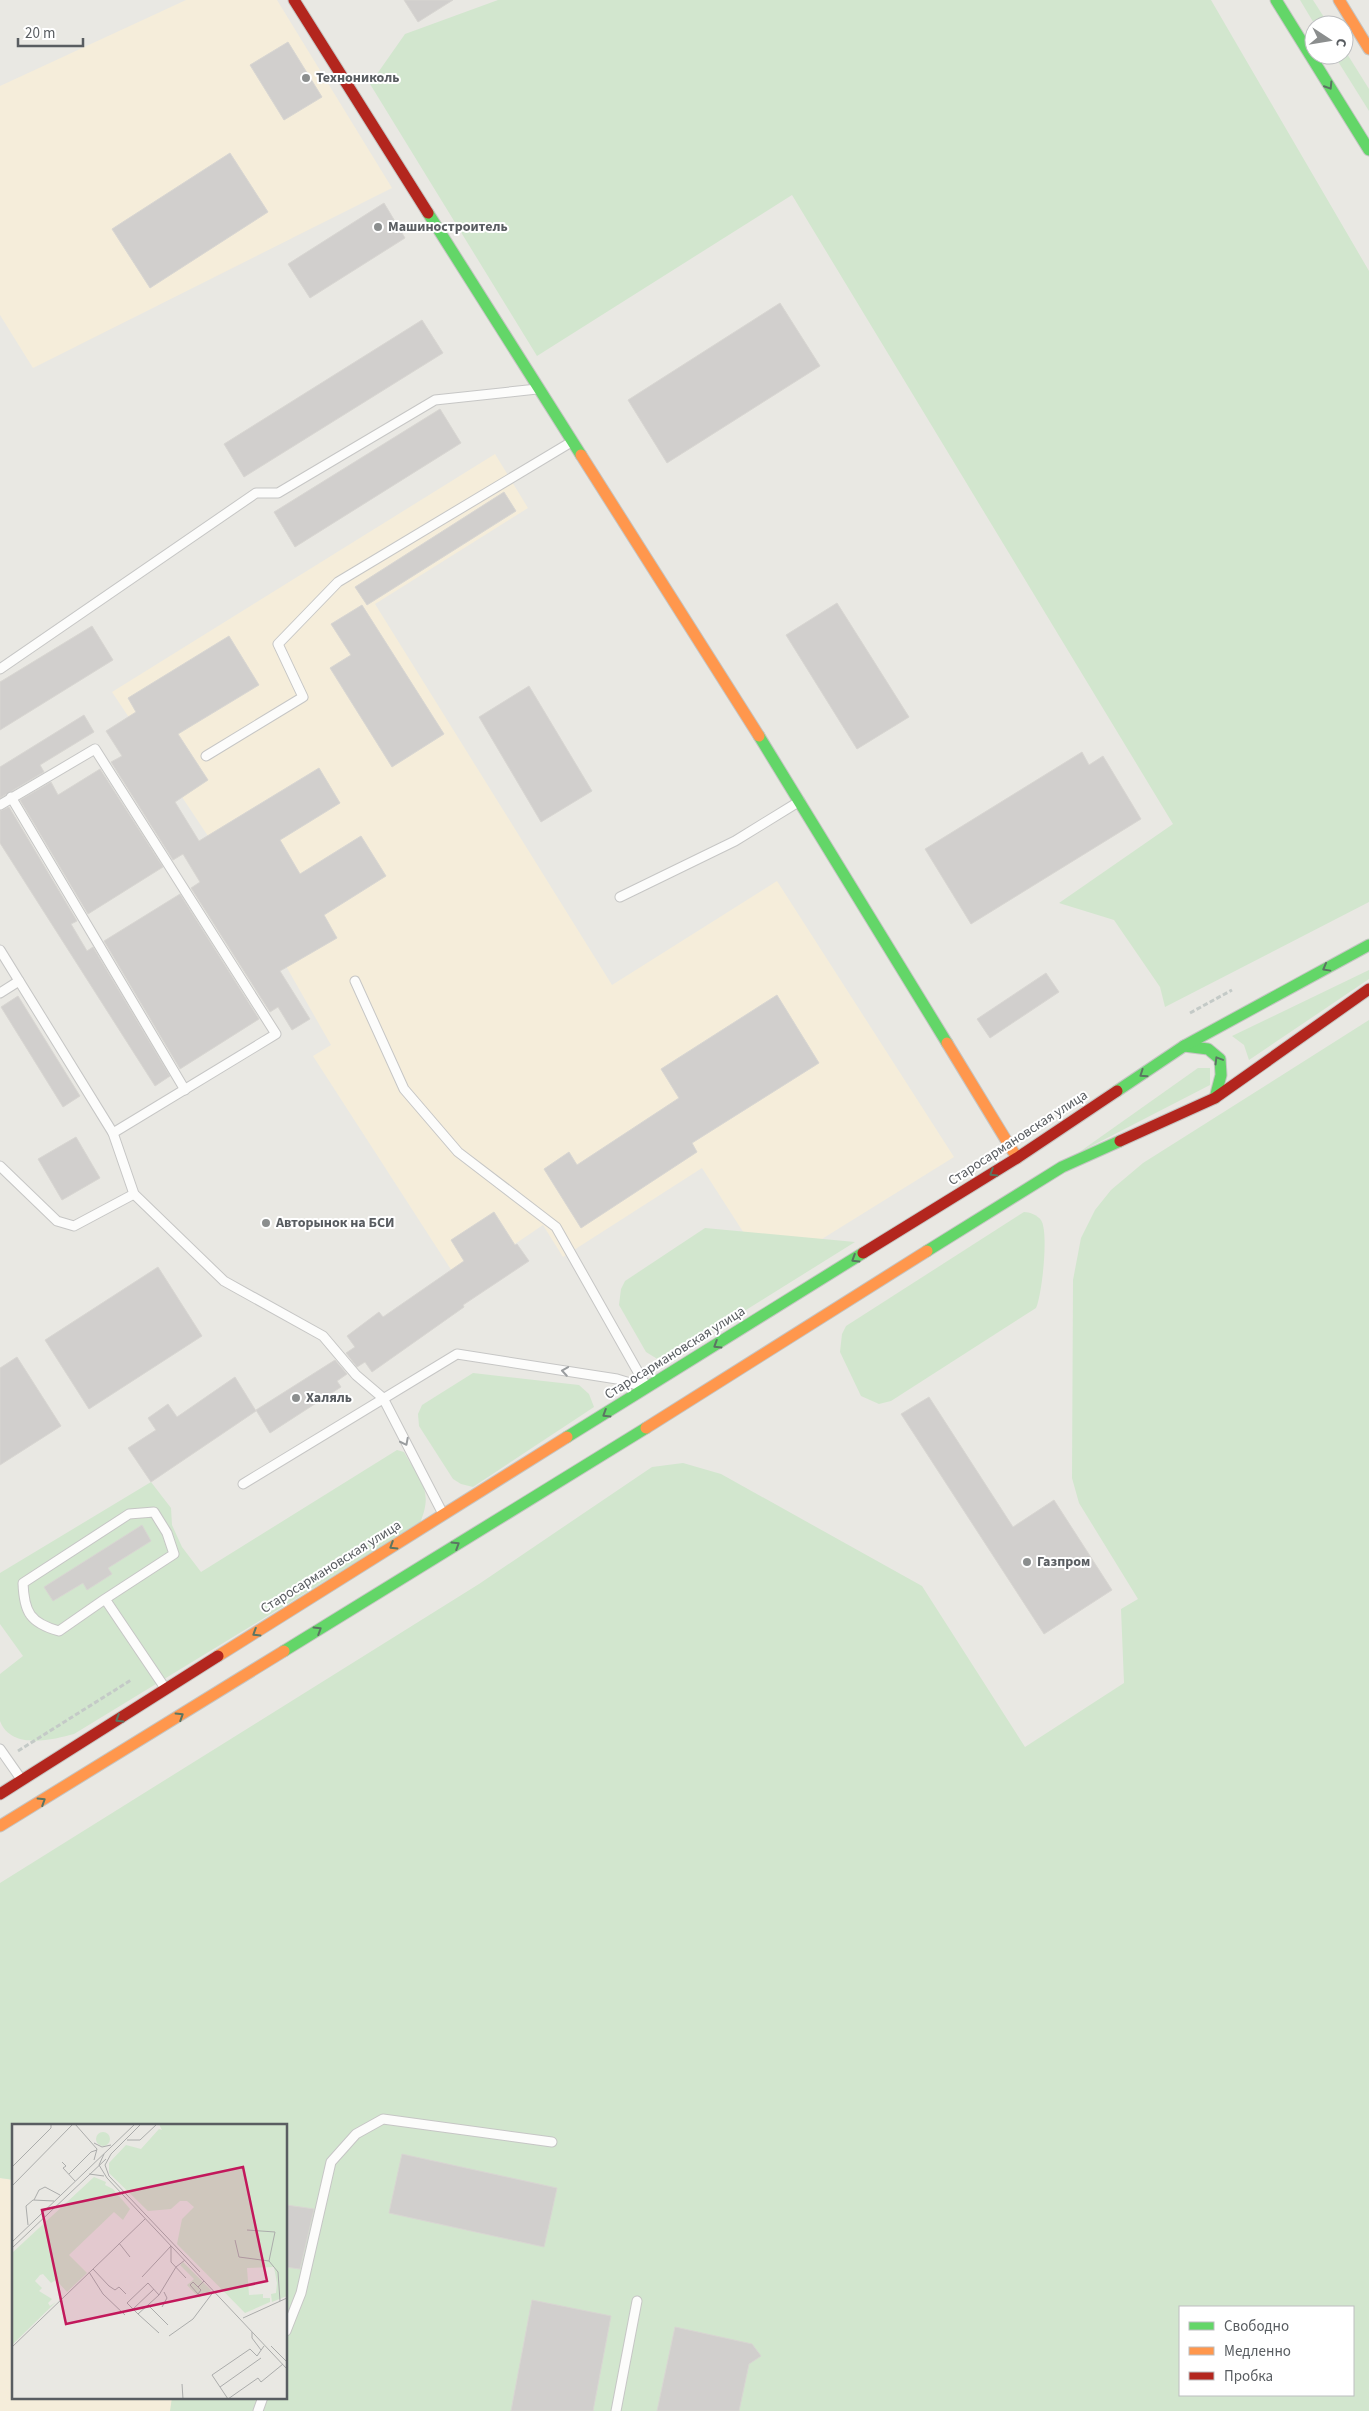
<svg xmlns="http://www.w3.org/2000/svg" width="1369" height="2411" font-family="'Source Sans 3',sans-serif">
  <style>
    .commercial { fill: #f5edda }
    .green { fill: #d2e6ce; fill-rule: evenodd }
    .building { fill: #d1cfcd; stroke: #d8d6d2 }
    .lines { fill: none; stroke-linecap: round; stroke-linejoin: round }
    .lane-casing { stroke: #c6c6c5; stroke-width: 11 }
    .fast-casing { stroke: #c5c5c3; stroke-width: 13 }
    .slow-casing { stroke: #c5c5c3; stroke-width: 13 }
    .jam-casing { stroke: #c5c5c3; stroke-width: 13 }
    .path { stroke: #c4cac7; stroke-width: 3; stroke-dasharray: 5 2.5; stroke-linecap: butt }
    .lane { stroke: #fcfcfb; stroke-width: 9 }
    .fast { stroke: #63d668; stroke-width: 11 }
    .slow { stroke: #ff974d; stroke-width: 11 }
    .jam { stroke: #b3261e; stroke-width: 11 }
    .oneway { stroke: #5b7562 }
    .oneway2 { stroke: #9a9d9f }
    .poi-dot { fill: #8b8e8e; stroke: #fff; stroke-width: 2 }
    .labels { text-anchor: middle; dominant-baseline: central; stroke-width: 4; stroke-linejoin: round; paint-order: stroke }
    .poi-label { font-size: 14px; font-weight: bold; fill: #595d61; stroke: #fff; text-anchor: start }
    .street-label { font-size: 14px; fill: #595d61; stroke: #fff }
    .inset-road { fill: none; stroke: #abacab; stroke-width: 1 }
    .view { fill: #c2185b; fill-opacity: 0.15; stroke: #c2185b; stroke-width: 2.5 }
    .inset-edge { fill: none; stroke: #595d61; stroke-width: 2.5 }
  </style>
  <rect width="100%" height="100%" fill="#e9e8e3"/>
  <g class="commercial">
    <polygon points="186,0 277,0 392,188 33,368 0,315 0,86"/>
    <polygon points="495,454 528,508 375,604 612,985 777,881 954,1157 809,1247 749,1241 702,1168 563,1257 543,1225 459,1282 313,1056 331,1045 234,875 112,692"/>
    <polygon points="0,2178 14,2180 14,2397 175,2397 173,2411 0,2411"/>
  </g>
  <g class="green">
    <polygon points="498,0 1211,0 1369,271 1369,902 1165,1007 1160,987 1114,920 1059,903 1173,824 792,195 537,356 370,84 405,34"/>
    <polygon points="1300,0 1313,0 1329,25 1315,25"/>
    <polygon points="1344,49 1369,89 1369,111 1334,55 1344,55"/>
    <polygon points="1369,970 1369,979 1249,1060 1244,1045 1232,1036"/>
    <path d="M1369,1020v1391h-1199l2,-14h114v-272h-272v55l-14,-2v-295l479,-299 173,-117 31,-4 38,11 201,112 103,161 99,-64 -3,-74 17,-10 -59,-96 -7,-25 1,-198 8,-42 14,-28 16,-20 32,-27zM1180,2307h173v88h-173z"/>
    <polygon points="1198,1068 1210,1068 1210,1085 1078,1153"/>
    <path d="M1024,1212c6,0 13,3 17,8 8,12 1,75 -5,88l-145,93 -12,3 -18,-8 -21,-44 2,-18 4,-8z"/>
    <polygon points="705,1228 855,1242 669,1358 659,1360 646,1352 619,1305 621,1289 625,1281"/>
    <polygon points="473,1373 579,1385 589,1394 594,1407 473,1487 461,1484 453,1479 419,1426 418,1414 422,1405"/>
    <path d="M397,1450l7,2c16,29 30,38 16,71l-346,211c-22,6 -63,16 -74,-13 0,-11 0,-36 0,-47l23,-18 -23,-32v-51l151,-91 20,26 1,17 10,22 19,25z"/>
  </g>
  <g class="building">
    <polygon points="404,0 453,0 418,22"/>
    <polygon points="288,42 322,97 284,120 250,65"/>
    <polygon points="230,153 268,212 150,288 112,229"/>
    <polygon points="384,203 405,238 310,298 288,264"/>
    <polygon points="780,303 820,366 667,463 628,400"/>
    <polygon points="422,320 443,353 244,477 224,444"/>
    <polygon points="440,409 461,443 295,547 274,512"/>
    <polygon points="504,492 516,511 367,605 355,587"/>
    <polygon points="837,603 909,717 857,749 786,635"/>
    <polygon points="362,605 444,734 392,767 330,668 351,655 331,624"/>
    <polygon points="92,626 113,660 0,730 0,682"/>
    <polygon points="229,636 259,685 178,734 208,780 175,802 199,841 319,768 340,803 280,840 300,874 361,836 386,876 324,915 337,938 280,971 310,1019 292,1030 278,1007 270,1012 191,888 200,882 183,854 173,860 111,762 122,756 106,731 136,712 128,698"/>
    <polygon points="529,686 592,791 541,822 479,717"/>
    <polygon points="84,715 94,732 40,765 44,772 0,798 0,767"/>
    <polygon points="1082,752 1089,765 1103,756 1141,819 971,924 925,849"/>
    <polygon points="100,769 163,867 88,914 20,800 51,782 58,795"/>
    <polygon points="9,807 77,921 71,924 87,951 93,947 170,1076 155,1086 0,843 0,811"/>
    <polygon points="180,894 259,1019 180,1069 104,941"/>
    <polygon points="1046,973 1059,992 990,1038 977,1019"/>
    <polygon points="777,995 819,1063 692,1143 697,1152 581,1228 544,1169 569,1152 577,1165 679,1098 661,1069"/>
    <polygon points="18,996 80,1096 63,1107 1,1007"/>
    <polygon points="76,1137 100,1178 62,1200 38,1159"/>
    <polygon points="494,1212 515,1245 517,1244 529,1261 463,1305 464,1307 372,1372 365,1362 357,1367 346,1353 355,1347 347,1336 379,1312 383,1317 464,1261 451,1240"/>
    <polygon points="158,1267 202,1336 89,1409 45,1340"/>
    <polygon points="17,1357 61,1426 0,1465 0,1368"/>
    <polygon points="335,1360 347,1374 337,1381 341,1387 270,1433 256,1410"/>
    <polygon points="235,1377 256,1411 151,1482 128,1448 156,1430 148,1418 168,1404 177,1417"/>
    <polygon points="929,1397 1013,1527 1054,1500 1112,1590 1044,1634 901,1414"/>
    <polygon points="142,1525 151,1541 108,1568 112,1574 87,1590 83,1583 53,1601 44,1587"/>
    <polygon points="402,2154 557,2188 544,2247 389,2213"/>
    <polygon points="286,2205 314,2209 300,2269 286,2267"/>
    <polygon points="532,2300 611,2316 593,2411 511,2411"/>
    <polygon points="675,2327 752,2344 761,2356 749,2364 739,2411 657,2411"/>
  </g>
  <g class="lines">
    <g class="lane-casing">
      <g id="lane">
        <polyline points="0,669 256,493 278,493 435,400 537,389"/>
        <polyline points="206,756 303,697 278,644 338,582 573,441"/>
        <polyline points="11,797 185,1090"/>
        <polyline points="0,805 95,749 276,1034 113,1133 0,950"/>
        <polyline points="620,897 735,841 800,801"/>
        <polyline points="355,981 404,1089 458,1152 556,1227 646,1386"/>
        <polyline points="0,993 19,981"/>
        <polyline points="113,1133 134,1194 224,1281 323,1336 356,1375 383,1398 442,1512"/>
        <polyline points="0,1166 57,1221 74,1226 134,1194"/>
        <polyline points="243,1484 457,1354 617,1379 640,1386"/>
        <path d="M105,1599l-46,32c-29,-8 -35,-19 -36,-48l106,-69 25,-2 13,21 7,21 -69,45 60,89"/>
        <polyline points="0,1749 21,1779"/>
        <polyline points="286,2331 301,2293 331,2162 356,2134 383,2119 552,2142"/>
        <polyline points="258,2411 263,2397"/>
        <polyline points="616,2411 637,2301"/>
      </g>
    </g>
    <g class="fast-casing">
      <g id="fast">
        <polyline points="1276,0 1369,150"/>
        <polyline points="428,213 581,455"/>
        <polyline points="759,736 947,1043"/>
        <polyline points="1184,1046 1208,1049 1220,1059 1221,1075 1215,1098"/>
        <polyline points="1117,1091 1184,1046 1369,945"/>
        <polyline points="927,1251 1062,1167 1120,1141"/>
        <polyline points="567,1437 863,1253"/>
        <polyline points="284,1651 646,1428"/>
      </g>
    </g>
    <g class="slow-casing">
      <g id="slow">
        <polyline points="1339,0 1369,49"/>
        <polyline points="581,455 759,736"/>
        <polyline points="947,1043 1017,1158"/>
        <polyline points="646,1428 927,1251"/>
        <polyline points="218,1656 567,1437"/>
        <polyline points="0,1826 284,1651"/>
      </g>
    </g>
    <g class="jam-casing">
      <g id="jam">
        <polyline points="294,0 428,213"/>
        <polyline points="1120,1141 1215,1098 1369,989"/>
        <polyline points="863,1253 1017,1158 1117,1091"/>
        <polyline points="0,1794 218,1656"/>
      </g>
    </g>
    <g class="path">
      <polyline points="1190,1013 1232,990"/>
      <polyline points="18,1751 131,1680"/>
    </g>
    <use href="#lane" class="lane"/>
    <use href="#fast" class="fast"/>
    <use href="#slow" class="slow"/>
    <use href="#jam" class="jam"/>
  </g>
  <defs><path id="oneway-chevron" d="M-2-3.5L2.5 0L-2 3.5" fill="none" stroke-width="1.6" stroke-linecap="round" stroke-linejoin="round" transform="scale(1.25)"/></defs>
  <g class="oneway">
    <use href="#oneway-chevron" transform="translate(1329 86) rotate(58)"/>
    <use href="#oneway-chevron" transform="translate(1326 968) rotate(151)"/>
    <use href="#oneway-chevron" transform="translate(1218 1060) rotate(-121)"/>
    <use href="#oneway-chevron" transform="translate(1143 1074) rotate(146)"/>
    <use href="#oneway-chevron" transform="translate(993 1173) rotate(148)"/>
    <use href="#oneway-chevron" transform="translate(855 1259) rotate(148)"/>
    <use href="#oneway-chevron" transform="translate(717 1345) rotate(148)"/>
    <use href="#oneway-chevron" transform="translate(606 1414) rotate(148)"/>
    <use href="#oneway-chevron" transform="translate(456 1545) rotate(-32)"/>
    <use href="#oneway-chevron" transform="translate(393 1546) rotate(148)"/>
    <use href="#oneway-chevron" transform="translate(318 1630) rotate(-32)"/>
    <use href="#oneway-chevron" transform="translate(256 1633) rotate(148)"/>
    <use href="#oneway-chevron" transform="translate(180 1716) rotate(-32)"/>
    <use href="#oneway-chevron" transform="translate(119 1719) rotate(148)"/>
    <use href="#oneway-chevron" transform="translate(42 1801) rotate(-32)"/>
  </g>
  <g class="oneway2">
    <use href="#oneway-chevron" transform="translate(565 1371) rotate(-171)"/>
    <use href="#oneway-chevron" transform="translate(405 1442) rotate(63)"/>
  </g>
  <g class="poi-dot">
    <circle cx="306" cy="78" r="5"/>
    <circle cx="378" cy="227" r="5"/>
    <circle cx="266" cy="1223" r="5"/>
    <circle cx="296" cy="1398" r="5"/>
    <circle cx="1027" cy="1562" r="5"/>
  </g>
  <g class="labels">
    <g class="poi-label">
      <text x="316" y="78">Технониколь</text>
      <text x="388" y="227">Машиностроитель</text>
      <text x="276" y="1223">Авторынок на БСИ</text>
      <text x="306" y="1398">Халяль</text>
      <text x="1037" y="1562">Газпром</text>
    </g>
    <g class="street-label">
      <text transform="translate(1018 1138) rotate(-33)">Старосармановская улица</text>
      <text transform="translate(675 1353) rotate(-32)">Старосармановская улица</text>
      <text transform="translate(331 1567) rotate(-32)">Старосармановская улица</text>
    </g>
  </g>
  <g transform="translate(12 2124)">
    <rect width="275" height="275" fill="#e9e8e3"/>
    <path d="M147,0h128v172l-15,6 -1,-8 5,-1 1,-10 -3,-16 -27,1 2,27 14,-1v4h7v4l-25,11 -68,-69 5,-25 12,-12 -7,-6h-7l-9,8 -23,2 -39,-38v-10l17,-18 15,4 18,-20 3,1zM84 15a7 7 0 1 1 14 0a7 7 0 1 1-14 0ZM82,53l12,5 -1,3 8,4 17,20 -7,11 -9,-8 -45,43 18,18 -20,19 -11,-12 -5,3 -8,-9 -3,1 -5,6 7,7 -3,3 13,8 -4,4 2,3 6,-4 -44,43v-92zM171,138l28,28 -3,5 -4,-2 -5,5 -12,-13 7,-6 -14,-14z" fill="#d2e6ce"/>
    <path class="inset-road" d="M63,0l22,25 -3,11M115,16h13l17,-16M82,19l8,4 9,-2M92,30l-5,11 8,13 180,191M99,30l-6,11 4,11 91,96M99,30l30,-30M50,38l4,4 -3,2 12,13M0,43l39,-39v-4M57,50l22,-22 6,-2M77,50l15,2M0,62l61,-62M22,76l5,-10 6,-3 15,8M16,101l-2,-19 7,-6 21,1M235,106l28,2 -6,29 9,11 2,29M223,116l4,17 30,4M0,118l123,-118M107,119l11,14M159,123v15l15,16M0,124l94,-89M81,145l16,17 6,4 4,-3 7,7M77,148l14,22 22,21M130,153l29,-31M186,163l3,3 -3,4 -8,-9 3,-3 5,5 6,-6M147,171l17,-28 9,-7M136,181l20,20M150,183l5,-9 -3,-6M121,185l21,-20M126,190l-11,-11 21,-20 11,12 -21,19 21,19M231,194l44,-20M240,208v6l9,12M157,212l24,-17 21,-28M252,222l-7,10 -7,-7 -38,26 16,24 30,-21 3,4 22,-18M259,222l16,16M0,223l133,-128M170,260l1,15M208,263l41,-29"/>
    <path class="view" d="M231,43l24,114 -201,43 -24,-114z"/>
    <rect width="275" height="275" class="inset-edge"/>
  </g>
  <rect x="1179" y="2306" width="175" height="90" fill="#ffffff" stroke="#bdbec0"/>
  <rect x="1189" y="2322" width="25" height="8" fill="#63d668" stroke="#bdbec0"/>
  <text x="1224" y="2331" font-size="15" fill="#595d61">Свободно</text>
  <rect x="1189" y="2347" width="25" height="8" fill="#ff974d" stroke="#bdbec0"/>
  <text x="1224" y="2356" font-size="15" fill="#595d61">Медленно</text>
  <rect x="1189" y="2372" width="25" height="8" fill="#b3261e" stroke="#bdbec0"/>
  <text x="1224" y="2381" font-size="15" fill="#595d61">Пробка</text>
  <g transform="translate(1329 40) rotate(102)"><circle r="24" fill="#ffffff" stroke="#bdbec0"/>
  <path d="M0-4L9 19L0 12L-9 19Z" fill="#8b8e8e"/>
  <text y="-8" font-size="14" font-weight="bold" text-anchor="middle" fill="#595d61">С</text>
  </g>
  <path d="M18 38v8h65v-8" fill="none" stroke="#595d61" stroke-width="2.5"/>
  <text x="25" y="38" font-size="15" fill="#595d61" stroke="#ffffff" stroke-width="4" paint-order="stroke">20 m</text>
</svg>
